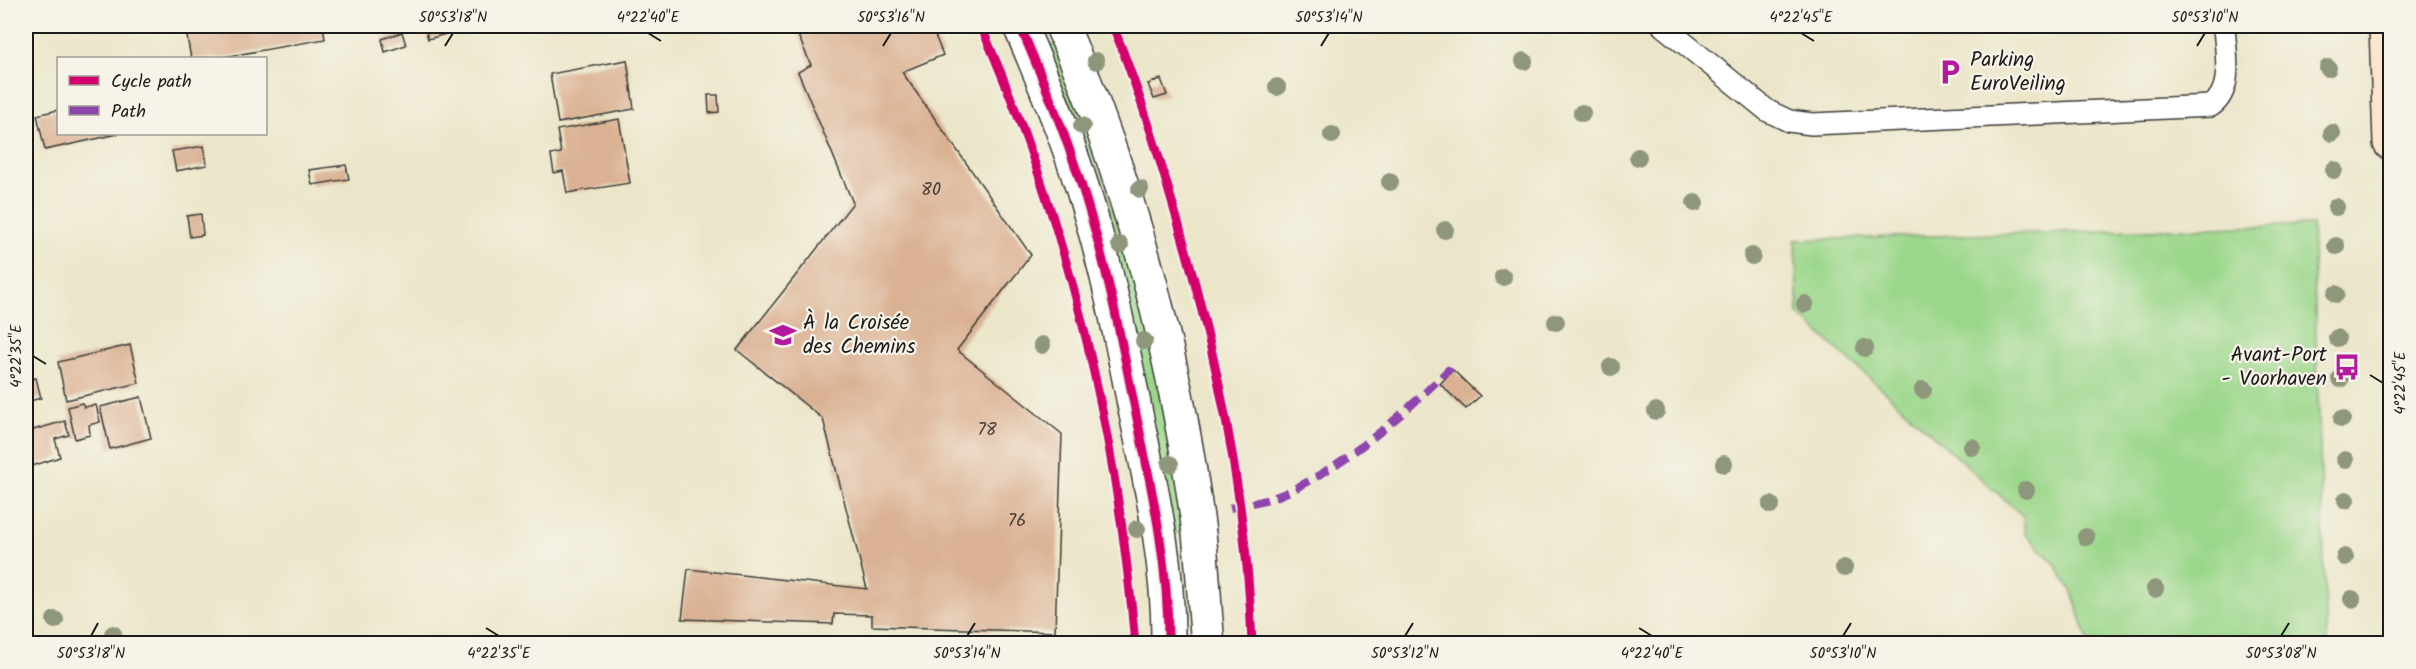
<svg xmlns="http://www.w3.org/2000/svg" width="2416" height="669" font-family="Kalam,sans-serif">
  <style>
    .green { fill: #9bd78b; stroke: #5c7a54; stroke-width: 1.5 }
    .building { fill: #dab193 }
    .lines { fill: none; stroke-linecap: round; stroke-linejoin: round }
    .service-casing { stroke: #3b3a36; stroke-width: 24 }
    .tertiary-casing { stroke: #3b3a36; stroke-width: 36 }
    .secondary-casing { stroke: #3b3a36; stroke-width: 36 }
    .service { stroke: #fff; stroke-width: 21 }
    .tertiary { stroke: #fff; stroke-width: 33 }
    .secondary { stroke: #fbe5cf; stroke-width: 33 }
    .quiet { stroke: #8e44ad; stroke-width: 8; stroke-dasharray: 15 8; stroke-linecap: butt }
    .cycleway-casing { stroke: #f7f3e8; stroke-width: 13 }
    .cycleway { stroke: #d6006c; stroke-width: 9 }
    .tree { fill: #8e967c }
    .ticks { fill: none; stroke: #1c1c1c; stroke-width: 2 }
    .labels { text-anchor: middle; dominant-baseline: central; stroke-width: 4.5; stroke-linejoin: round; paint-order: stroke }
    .number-label { font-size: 18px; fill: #4c413a }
    .poi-label { font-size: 21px; fill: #1c1c1c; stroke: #f7f3e8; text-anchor: start }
    .neatline { fill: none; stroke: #1c1c1c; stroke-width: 2 }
    .ticks-label { font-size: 15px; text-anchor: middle; fill: #1c1c1c }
  </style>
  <rect width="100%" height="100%" fill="#f7f3e8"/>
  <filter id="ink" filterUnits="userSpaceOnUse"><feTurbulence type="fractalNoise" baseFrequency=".0167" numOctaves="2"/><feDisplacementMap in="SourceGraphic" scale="12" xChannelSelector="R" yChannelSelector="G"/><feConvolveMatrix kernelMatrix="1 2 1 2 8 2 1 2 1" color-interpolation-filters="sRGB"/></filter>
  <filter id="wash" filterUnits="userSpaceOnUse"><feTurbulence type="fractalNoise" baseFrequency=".008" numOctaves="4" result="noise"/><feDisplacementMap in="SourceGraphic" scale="24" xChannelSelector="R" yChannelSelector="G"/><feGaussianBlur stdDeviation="1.35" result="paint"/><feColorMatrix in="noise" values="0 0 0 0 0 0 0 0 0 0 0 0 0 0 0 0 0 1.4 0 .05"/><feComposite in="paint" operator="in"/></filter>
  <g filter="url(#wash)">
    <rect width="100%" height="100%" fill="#ebe6c9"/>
    <g class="green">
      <polygon points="1059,43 1143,301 1187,532 1169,534 1042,50"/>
      <polygon points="2312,225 2327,643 2089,643 2072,592 2055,564 2025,533 2023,516 1798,314 1795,240"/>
    </g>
    <g id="blocks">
      <g class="building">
        <polygon points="185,26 323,26 325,39 219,58 191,58"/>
        <polygon points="432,26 451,26 453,32 428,39 425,28"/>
        <polygon points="794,26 931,26 943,55 902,72 1031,255 957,350 1062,434 1055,632 872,626 872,615 834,614 833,624 682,619 688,569 867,589 823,419 737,350 853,203 798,72 811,65"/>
        <polygon points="402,32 406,45 385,52 382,39"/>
        <polygon points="627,60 634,109 558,123 550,74"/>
        <polygon points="1161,79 1167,95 1154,99 1148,84"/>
        <polygon points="708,95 718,95 719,112 709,113"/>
        <polygon points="58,110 58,134 118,134 45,150 37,115"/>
        <polygon points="619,119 630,183 567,193 563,171 554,173 551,155 561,153 557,130"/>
        <polygon points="204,146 207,165 176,171 172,151"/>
        <polygon points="346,165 349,179 312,185 309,170"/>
        <polygon points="201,214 203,235 190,237 187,216"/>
        <polygon points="130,345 139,383 66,400 58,362"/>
        <polygon points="1453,370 1480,396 1466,409 1440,384"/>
        <polygon points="36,378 41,398 26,402 26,381"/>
        <polygon points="141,397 151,438 110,449 100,407"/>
        <polygon points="82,403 84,407 96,405 100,422 89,425 90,435 75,439 68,407"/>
        <polygon points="65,421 69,435 55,439 60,457 26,468 26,432"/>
      </g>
    </g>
  </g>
  <g filter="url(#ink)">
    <use href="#blocks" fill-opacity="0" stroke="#3b3a36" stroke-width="1.5"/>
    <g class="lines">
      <g class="service-casing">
        <path id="service" d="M1663,26l105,85 21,10 23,3 399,-18c24,-17 14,-55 13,-80"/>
      </g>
      <g class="tertiary-casing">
        <g id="tertiary">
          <path d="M1020,26c23,53 45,107 62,161 24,75 39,151 54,227 16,76 33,151 32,230"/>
          <path d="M1062,26c68,158 113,329 136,499 5,39 6,79 10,119"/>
        </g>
      </g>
      <g class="secondary-casing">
        <polyline id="secondary" points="2386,26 2390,143"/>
      </g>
      <use href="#service" class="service"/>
      <use href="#tertiary" class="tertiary"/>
      <use href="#secondary" class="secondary"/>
      <path class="quiet" d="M1230,508c18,-4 36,-7 53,-14 57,-25 121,-79 165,-124l3,3"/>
      <g class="cycleway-casing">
        <g id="cycleway">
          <path d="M981,26c86,195 136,405 154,618"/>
          <path d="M1020,26c23,53 45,107 62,161 24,75 39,151 54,227 16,76 33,151 32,230"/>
          <path d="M1113,26c23,57 42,116 59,176 43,143 75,292 80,442"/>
        </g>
      </g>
      <use href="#cycleway" class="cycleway"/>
    </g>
    <g class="tree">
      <circle cx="1096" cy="61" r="9"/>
      <circle cx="1524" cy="61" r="9"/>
      <circle cx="2328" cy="68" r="9"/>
      <circle cx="1277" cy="87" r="9"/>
      <circle cx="1582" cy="113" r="9"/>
      <circle cx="1082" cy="126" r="9"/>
      <circle cx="2332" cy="133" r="9"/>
      <circle cx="1332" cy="135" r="9"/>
      <circle cx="1638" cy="157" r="9"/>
      <circle cx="2334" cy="170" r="9"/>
      <circle cx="1390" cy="182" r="9"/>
      <circle cx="1140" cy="189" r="9"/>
      <circle cx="1695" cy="203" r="9"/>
      <circle cx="2336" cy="207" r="9"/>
      <circle cx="1445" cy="230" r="9"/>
      <circle cx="1120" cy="245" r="9"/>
      <circle cx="2336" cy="246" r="9"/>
      <circle cx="1752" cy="256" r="9"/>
      <circle cx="1503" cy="277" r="9"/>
      <circle cx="2336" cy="294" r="9"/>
      <circle cx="1805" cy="304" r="9"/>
      <circle cx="1556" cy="322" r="9"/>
      <circle cx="2337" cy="338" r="9"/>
      <circle cx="1144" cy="341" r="9"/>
      <circle cx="1042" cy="345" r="9"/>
      <circle cx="1865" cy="348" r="9"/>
      <circle cx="1611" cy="367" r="9"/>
      <circle cx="2340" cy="379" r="9"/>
      <circle cx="1923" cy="390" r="9"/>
      <circle cx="1656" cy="411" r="9"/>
      <circle cx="2342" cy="419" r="9"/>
      <circle cx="1972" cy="447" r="9"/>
      <circle cx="2345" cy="460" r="9"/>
      <circle cx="1170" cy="464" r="9"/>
      <circle cx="1724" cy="464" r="9"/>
      <circle cx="2026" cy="490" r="9"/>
      <circle cx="2346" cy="500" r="9"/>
      <circle cx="1771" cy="505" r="9"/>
      <circle cx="1137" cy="529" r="9"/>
      <circle cx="2086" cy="537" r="9"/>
      <circle cx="2345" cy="557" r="9"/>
      <circle cx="1844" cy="568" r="9"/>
      <circle cx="2155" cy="589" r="9"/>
      <circle cx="2352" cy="599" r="9"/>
      <circle cx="55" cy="620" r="9"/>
      <circle cx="113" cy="634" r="9"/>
    </g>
  </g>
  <path class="ticks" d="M648,33l13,8M1801,33l13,8M445,46l8,-13M883,46l8,-13M1321,46l8,-13M2197,46l8,-13M33,356l13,8M2370,375l13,8M486,628l13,8M1639,628l13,8M91,636l7,-13M967,636l8,-13M1405,636l8,-13M1843,636l8,-13M2281,636l8,-13"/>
  <defs>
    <g id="parking-bare" transform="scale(2.07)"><path d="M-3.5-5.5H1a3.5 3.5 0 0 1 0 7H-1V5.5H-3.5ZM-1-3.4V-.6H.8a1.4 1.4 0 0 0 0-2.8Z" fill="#b5179e" stroke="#f7f3e8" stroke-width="2.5" paint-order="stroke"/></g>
    <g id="school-bare" transform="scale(2.07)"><path d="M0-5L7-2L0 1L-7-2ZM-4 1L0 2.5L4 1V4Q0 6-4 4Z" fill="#b5179e" stroke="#f7f3e8" stroke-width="2.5" paint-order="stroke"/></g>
    <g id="bus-bare" transform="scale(2.07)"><path d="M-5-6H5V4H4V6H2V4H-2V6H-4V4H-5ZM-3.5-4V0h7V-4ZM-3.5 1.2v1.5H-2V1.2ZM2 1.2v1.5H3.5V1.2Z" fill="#b5179e" stroke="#f7f3e8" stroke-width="2.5" paint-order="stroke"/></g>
  </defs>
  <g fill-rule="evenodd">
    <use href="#parking-bare" x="1950" y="72"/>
    <use href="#school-bare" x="783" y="335"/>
    <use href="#bus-bare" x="2347" y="367"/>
  </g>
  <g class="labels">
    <g class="number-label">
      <text x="931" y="190">80</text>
      <text x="987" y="430">78</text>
      <text x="1017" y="521">76</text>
    </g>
    <g class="poi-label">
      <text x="1970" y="60">Parking<tspan x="1970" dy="24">EuroVeiling</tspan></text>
      <text x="803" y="323">À la Croisée<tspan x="803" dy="24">des Chemins</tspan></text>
      <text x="2327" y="355" text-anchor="end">Avant-Port<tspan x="2327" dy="24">- Voorhaven</tspan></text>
    </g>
  </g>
  <rect width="2416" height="669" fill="none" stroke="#f7f3e8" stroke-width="66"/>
  <rect x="57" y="57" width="210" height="78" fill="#f7f3e8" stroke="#9f9d96" stroke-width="1.5"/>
  <rect x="69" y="76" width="30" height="9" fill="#d6006c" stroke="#9f9d96" stroke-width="1.5"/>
  <text x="111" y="87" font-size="18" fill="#1c1c1c">Cycle path</text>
  <rect x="69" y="106" width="30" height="9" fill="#8e44ad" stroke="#9f9d96" stroke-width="1.5"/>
  <text x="111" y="117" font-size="18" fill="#1c1c1c">Path</text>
  <rect x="33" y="33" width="2350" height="603" class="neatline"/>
  <g class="ticks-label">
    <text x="453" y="22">50°53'18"N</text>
    <text x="648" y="22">4°22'40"E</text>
    <text x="891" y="22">50°53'16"N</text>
    <text x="1329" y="22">50°53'14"N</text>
    <text x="1801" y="22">4°22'45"E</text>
    <text x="2205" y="22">50°53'10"N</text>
    <text transform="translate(16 356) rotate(-90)" y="5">4°22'35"E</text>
    <text transform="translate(2400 383) rotate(-90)" y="5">4°22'45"E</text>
    <text x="91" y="658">50°53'18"N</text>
    <text x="499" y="658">4°22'35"E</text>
    <text x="967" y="658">50°53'14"N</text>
    <text x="1405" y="658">50°53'12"N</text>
    <text x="1652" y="658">4°22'40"E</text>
    <text x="1843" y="658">50°53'10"N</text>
    <text x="2281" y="658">50°53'08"N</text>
  </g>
</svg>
